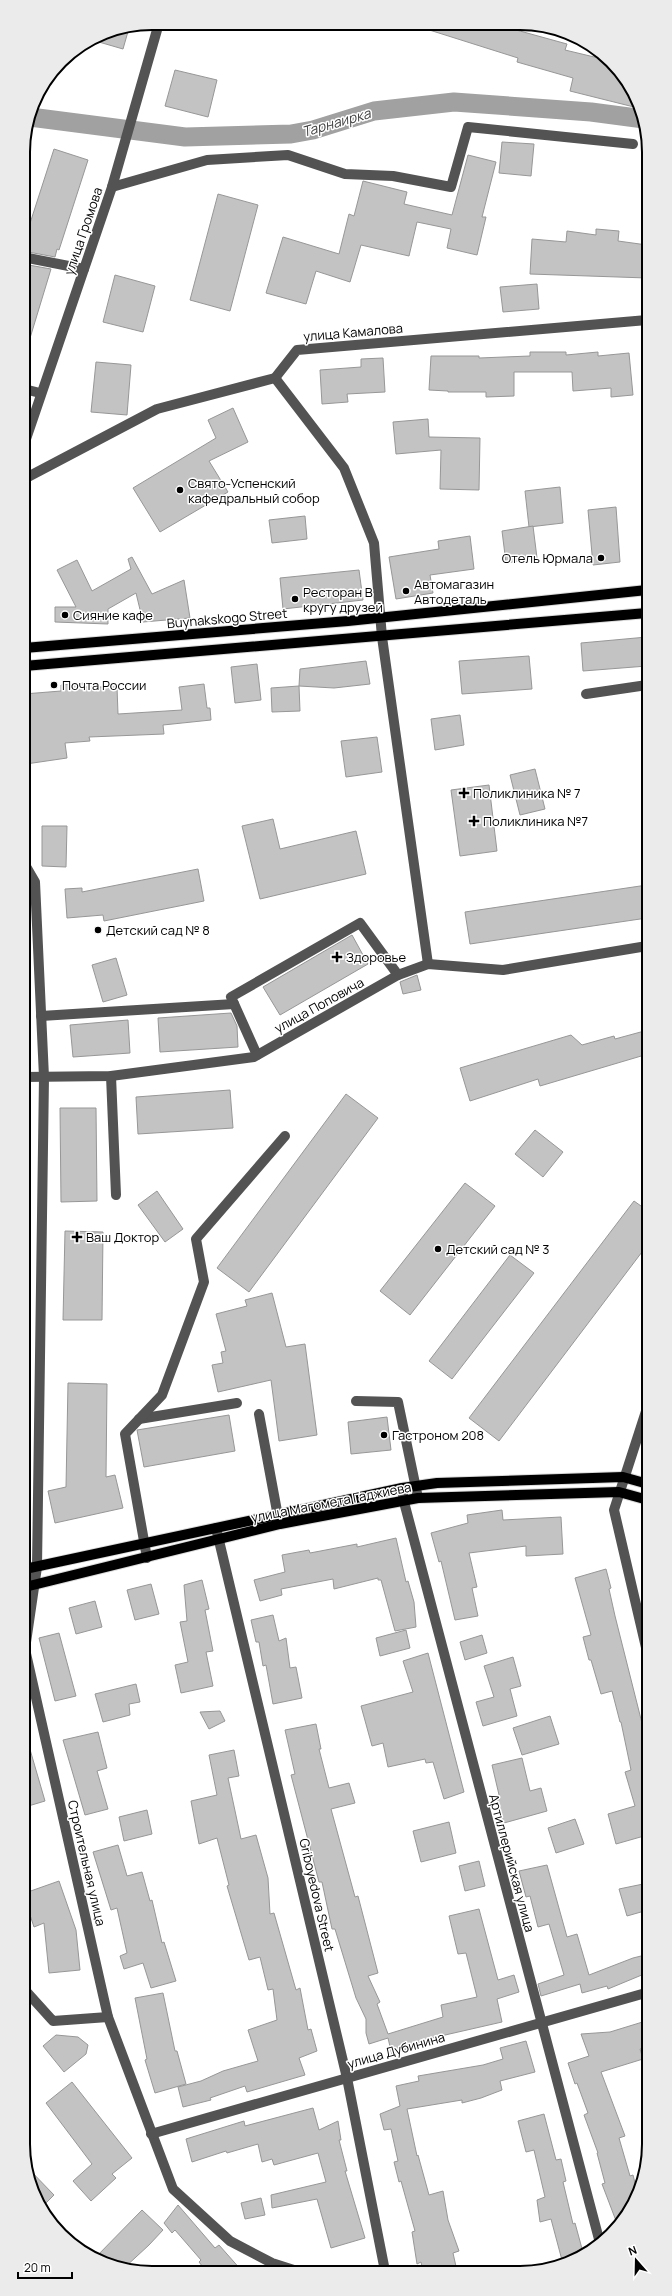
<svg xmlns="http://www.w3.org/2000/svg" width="672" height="2296" font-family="Manrope,sans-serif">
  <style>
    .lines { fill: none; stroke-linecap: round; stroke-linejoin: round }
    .canal { stroke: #a1a1a1; stroke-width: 19 }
    .building { fill: #c3c3c3; stroke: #979797 }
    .major-casing { stroke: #dbdbdb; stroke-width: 12 }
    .minor { stroke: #535353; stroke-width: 10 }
    .major { stroke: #000; stroke-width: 10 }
    .poi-dot { fill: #000; stroke: #fff; stroke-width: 1.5 }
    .labels { text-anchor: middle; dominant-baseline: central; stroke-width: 3; stroke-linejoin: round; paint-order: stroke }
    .street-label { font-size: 13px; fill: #000; stroke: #fff }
    .poi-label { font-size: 13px; fill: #000; stroke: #fff; text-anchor: start }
    .water-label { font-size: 14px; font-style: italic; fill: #424242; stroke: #fff }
    .rim { fill: none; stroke: #000; stroke-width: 2 }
  </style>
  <rect width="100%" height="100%" fill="#fff"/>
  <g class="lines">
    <polyline class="canal" points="30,117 185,137 291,134 313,130 374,111 454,102 591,112 644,119"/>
  </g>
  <g class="building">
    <polygon points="423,25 510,25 509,28 567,44 565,50 611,61 636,95 634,107 570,91 573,78 517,62 518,58 423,28"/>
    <polygon points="129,28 123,49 92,40 103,33"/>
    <polygon points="175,70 217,80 208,117 165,106"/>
    <polygon points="502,142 534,144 531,176 499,173"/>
    <polygon points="54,149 88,160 59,250 57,249 55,257 23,251 23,245"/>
    <polygon points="468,155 496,162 482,217 486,217 477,255 447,248 451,229 417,222 409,256 361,245 350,282 316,271 306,304 266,293 283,237 339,254 349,214 354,216 363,181 407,192 404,204 452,215"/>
    <polygon points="218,194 258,205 230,311 190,300"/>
    <polygon points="596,229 619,231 618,241 647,245 647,278 530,274 532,239 566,242 567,231 596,235"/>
    <polygon points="23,264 51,269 27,348 23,347"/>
    <polygon points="115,275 155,286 143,332 103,322"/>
    <polygon points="537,284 539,309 503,312 500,287"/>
    <polygon points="530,352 566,352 566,355 598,352 598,356 629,353 633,395 611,397 611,388 573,391 572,372 514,372 514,396 486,397 486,392 448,392 448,391 429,390 431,356 479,356 479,358 530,356"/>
    <polygon points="383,358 385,392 347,394 348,402 322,404 320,370 361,367 361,359"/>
    <polygon points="96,362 131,365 127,415 91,412"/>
    <polygon points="233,408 248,442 209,461 228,492 160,532 133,488 216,438 208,420"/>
    <polygon points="428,419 429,437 480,438 479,490 440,489 441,450 396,454 393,422"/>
    <polygon points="560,487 563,523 529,527 525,491"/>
    <polygon points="616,507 620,562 593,565 588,510"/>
    <polygon points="305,516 307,539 272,543 269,520"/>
    <polygon points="533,526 537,558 506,563 502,531"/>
    <polygon points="470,536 474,569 430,575 433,593 396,599 389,557 439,549 438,541"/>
    <polygon points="132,557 152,594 184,580 190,618 143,622 136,593 108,609 108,624 55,622 55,607 76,607 57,570 77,560 92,591 131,569 128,559"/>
    <polygon points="359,570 363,600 283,609 280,578"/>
    <polygon points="647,637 647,666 583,671 581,643"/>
    <polygon points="529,656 532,689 462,694 459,661"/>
    <polygon points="366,661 370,684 334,688 299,686 300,669"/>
    <polygon points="257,664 261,700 235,703 231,667"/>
    <polygon points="85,683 85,687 117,687 118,714 182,710 179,687 204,684 207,708 210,708 211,720 163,725 164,734 89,737 90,741 65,743 67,758 26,764 24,694 61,691 61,685"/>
    <polygon points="299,686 300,711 272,712 271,688"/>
    <polygon points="460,715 464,745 435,750 431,719"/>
    <polygon points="377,737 382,772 346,777 341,741"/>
    <polygon points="535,769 545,809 520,815 510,775"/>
    <polygon points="489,785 497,851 460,856 451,790"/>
    <polygon points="273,819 280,849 356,831 366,874 260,899 242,826"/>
    <polygon points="42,826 67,826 66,867 42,866"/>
    <polygon points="198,869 204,901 104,921 103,915 67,918 65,889 82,888 82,892"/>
    <polygon points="647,885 647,918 470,944 465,912"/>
    <polygon points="352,935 368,964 280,1015 263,987"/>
    <polygon points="116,958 127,995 103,1002 92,965"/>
    <polygon points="417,975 421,990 403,994 400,982"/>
    <polygon points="231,1013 237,1026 238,1047 160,1052 158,1018"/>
    <polygon points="128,1020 130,1053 73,1057 70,1025"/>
    <polygon points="648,1030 648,1054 540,1086 538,1079 470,1101 460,1068 571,1035 582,1045 614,1036 615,1039"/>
    <polygon points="230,1090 233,1128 138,1134 136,1097"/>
    <polygon points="346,1094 378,1118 249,1292 217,1268"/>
    <polygon points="60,1108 96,1108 97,1201 61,1202"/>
    <polygon points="535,1130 563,1152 543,1177 515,1154"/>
    <polygon points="465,1183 495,1206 410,1315 380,1291"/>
    <polygon points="157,1191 183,1229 165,1242 138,1205"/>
    <polygon points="634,1201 648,1211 648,1244 499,1441 469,1418"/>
    <polygon points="65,1231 103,1232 102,1320 63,1320"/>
    <polygon points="510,1255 534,1273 452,1379 429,1361"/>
    <polygon points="272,1293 286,1347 305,1344 317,1435 279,1441 271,1380 218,1392 212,1365 223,1363 221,1352 226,1351 216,1314 247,1306 245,1300"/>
    <polygon points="68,1383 107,1384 106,1477 115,1475 123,1508 55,1523 48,1491 66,1487"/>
    <polygon points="229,1415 235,1451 144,1467 137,1430"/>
    <polygon points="387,1417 391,1450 351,1454 348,1422"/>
    <polygon points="502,1510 503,1520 561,1517 563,1554 526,1556 526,1546 469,1553 477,1587 472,1588 478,1616 455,1620 441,1561 439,1562 431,1533 468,1523 467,1515"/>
    <polygon points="396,1538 406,1582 408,1581 414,1602 416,1627 395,1631 381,1580 378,1580 378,1578 334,1589 333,1579 281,1589 282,1595 260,1601 254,1580 285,1572 282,1555 309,1550 310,1553 357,1544 357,1547"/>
    <polygon points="606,1569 611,1588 609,1589 615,1616 648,1747 648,1837 644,1836 616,1844 608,1814 635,1806 625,1772 631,1770 621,1722 620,1722 612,1691 601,1694 591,1660 589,1660 583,1637 591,1635 575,1578"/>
    <polygon points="202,1580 209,1609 205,1610 213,1651 206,1652 213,1686 181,1693 175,1665 188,1662 180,1622 187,1621 184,1585"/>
    <polygon points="151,1584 159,1614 135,1620 127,1590"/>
    <polygon points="95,1601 102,1627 76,1634 69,1608"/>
    <polygon points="273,1615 279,1641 286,1638 290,1668 296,1667 302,1698 273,1704 266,1665 263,1666 259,1642 256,1642 251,1620"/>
    <polygon points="406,1630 410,1648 380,1656 376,1638"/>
    <polygon points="59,1633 76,1696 55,1701 39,1638"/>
    <polygon points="482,1635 487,1653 465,1660 460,1642"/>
    <polygon points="428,1653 464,1792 444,1799 433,1762 426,1763 425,1759 388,1767 383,1743 372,1746 361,1706 413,1692 403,1661"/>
    <polygon points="513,1657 521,1686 510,1689 517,1716 483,1726 476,1702 494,1697 484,1666"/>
    <polygon points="136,1684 140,1702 129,1704 130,1715 103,1722 95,1694"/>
    <polygon points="220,1711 225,1721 209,1729 200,1712"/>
    <polygon points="550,1716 559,1744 522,1755 513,1728"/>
    <polygon points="316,1724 321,1749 319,1749 329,1788 349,1783 355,1803 331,1809 355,1897 358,1896 378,1973 368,1976 380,2002 377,2004 388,2034 443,2017 441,2005 477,1997 466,1953 458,1954 449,1916 479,1909 498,1980 514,1975 519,1992 497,1999 502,2022 432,2038 433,2042 406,2049 392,2055 388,2038 369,2044 366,2033 366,2019 356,1998 335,1929 332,1929 322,1882 319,1882 291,1775 295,1774 285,1730"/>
    <polygon points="98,1732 107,1768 97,1771 108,1809 85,1815 63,1740"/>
    <polygon points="29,1746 45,1801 25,1807 25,1747"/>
    <polygon points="234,1750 239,1776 228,1778 241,1839 256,1835 268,1878 270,1914 274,1913 296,1990 300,1988 308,2030 311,2029 317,2051 299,2058 305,2075 247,2092 245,2086 210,2098 211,2100 183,2107 178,2087 201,2081 223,2071 258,2061 248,2030 277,2020 273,1989 268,1990 260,1957 249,1960 227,1886 229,1885 217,1838 199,1844 191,1801 217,1795 209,1755"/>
    <polygon points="522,1758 530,1791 541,1788 547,1811 504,1823 497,1800 500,1799 492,1765"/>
    <polygon points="147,1810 152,1834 124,1841 119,1817"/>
    <polygon points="575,1819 584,1844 556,1853 548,1828"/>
    <polygon points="449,1822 456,1853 421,1862 413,1831"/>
    <polygon points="118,1845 127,1876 142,1872 150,1901 152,1900 162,1943 164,1942 176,1981 151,1988 143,1963 124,1969 120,1956 127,1953 117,1908 111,1910 93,1852"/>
    <polygon points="479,1861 485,1886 465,1891 459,1866"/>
    <polygon points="547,1865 567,1937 577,1934 589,1975 633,1958 649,1954 649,1972 608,1989 607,1986 582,1993 580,1984 541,1996 538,1984 564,1975 549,1924 538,1927 530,1896 526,1897 519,1871"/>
    <polygon points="59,1881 76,1930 80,1970 49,1973 44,1923 34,1927 25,1900 25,1893"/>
    <polygon points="648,1883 648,1910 627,1916 619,1889"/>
    <polygon points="163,1993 175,2051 177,2051 186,2084 155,2093 145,2060 147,2059 135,1998"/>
    <polygon points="649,2020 649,2047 640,2049 643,2059 601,2072 625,2136 619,2138 630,2176 633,2175 638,2195 618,2226 602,2184 605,2183 597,2153 598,2153 584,2115 588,2113 577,2083 575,2084 568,2063 589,2056 581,2034 610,2032"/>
    <polygon points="56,2035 78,2037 88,2045 86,2054 64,2072 43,2046"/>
    <polygon points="526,2041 535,2072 500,2081 502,2090 481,2098 462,2103 462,2100 407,2109 417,2156 418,2155 429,2195 443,2191 448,2220 459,2251 453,2253 457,2271 423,2271 421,2262 417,2264 412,2232 415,2231 401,2181 399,2182 394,2162 398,2161 391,2129 384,2130 380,2114 400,2106 396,2086 419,2081 418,2076 483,2065 503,2059 500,2048"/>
    <polygon points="72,2082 132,2158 112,2174 116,2178 91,2201 73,2181 92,2164 46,2103"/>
    <polygon points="313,2108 319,2130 338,2121 341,2140 339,2140 347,2171 345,2171 365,2238 331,2248 317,2199 272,2208 271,2195 326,2182 318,2153 274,2165 272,2159 262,2162 258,2144 227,2153 226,2151 192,2162 186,2139 244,2121 245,2126"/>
    <polygon points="544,2114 556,2160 561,2159 566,2181 563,2182 573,2224 575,2223 584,2256 563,2264 551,2219 540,2222 537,2200 545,2197 534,2150 526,2152 518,2121"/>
    <polygon points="25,2165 54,2195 41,2208 36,2201"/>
    <polygon points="261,2198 265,2215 245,2219 241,2203"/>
    <polygon points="178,2205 215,2248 219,2245 242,2271 206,2271 199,2262 201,2260 175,2230 172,2233 164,2223"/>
    <polygon points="142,2210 163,2230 149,2245 123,2269 94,2259"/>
  </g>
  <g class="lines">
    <g class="major-casing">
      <g id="major">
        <polyline points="24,648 348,621 647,590"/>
        <polyline points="24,666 647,613"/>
        <polyline points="25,1569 402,1488 437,1483 623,1477 648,1484"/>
        <polyline points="25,1587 280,1524 418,1498 619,1492 648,1500"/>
      </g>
    </g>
    <g class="minor">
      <polyline points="112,187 207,160 288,155 345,174 393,176 451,187 468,127 633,144"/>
      <polyline points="23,257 84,269"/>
      <polyline points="275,378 344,468 374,543 382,637 428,964"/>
      <polyline points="24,389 40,393"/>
      <polyline points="24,445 112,187 159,23"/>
      <polyline points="24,479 157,409 275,378 297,350 647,320"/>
      <polyline points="586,694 647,685"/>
      <polyline points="24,863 35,882 44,1077 37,1567 25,1649 108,2017 173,2189 230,2241 272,2263 297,2271"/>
      <polyline points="41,1016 234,1004"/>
      <polyline points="257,1055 231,997 360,923 398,975"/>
      <polyline points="111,1076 116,1195"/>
      <polyline points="24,1077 111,1076 254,1057 398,975 428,964 503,970 647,946"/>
      <polyline points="356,1401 398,1402 418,1498"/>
      <polyline points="648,1405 614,1510 648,1656"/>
      <polyline points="259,1414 279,1522"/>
      <polyline points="139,1419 237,1403"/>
      <polyline points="402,1488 404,1502 600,2243"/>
      <polyline points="216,1528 347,2078 385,2271"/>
      <polyline points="147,1558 125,1434 162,1395 204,1282 196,1239 285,1136"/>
      <polyline points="25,1990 53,2021 108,2017"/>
      <polyline points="151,2134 649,1992"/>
    </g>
    <use href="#major" class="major"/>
  </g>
  <g class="poi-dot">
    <circle cx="180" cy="490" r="4"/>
    <circle cx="601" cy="558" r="4"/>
    <circle cx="406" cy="591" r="4"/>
    <circle cx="295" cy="599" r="4"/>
    <circle cx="65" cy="615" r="4"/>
    <circle cx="54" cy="685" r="4"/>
    <path d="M462 787h4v4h4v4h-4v4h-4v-4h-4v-4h4z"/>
    <path d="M472 815h4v4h4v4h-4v4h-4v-4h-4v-4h4z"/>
    <circle cx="98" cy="930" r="4"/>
    <path d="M335 951h4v4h4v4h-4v4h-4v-4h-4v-4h4z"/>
    <path d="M75 1231h4v4h4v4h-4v4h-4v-4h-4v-4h4z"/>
    <circle cx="438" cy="1249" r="4"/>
    <circle cx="384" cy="1435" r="4"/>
  </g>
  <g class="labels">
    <g class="street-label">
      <text transform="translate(83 231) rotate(-71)">улица Громова</text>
      <text transform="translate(353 332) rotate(-5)">улица Камалова</text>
      <text transform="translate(227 618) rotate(-5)">Buynakskogo Street</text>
      <text transform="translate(319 1005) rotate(-29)">улица Поповича</text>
      <text transform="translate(331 1502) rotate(-11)">улица Магомета Гаджиева</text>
      <text transform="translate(87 1863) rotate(77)">Строительная улица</text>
      <text transform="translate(512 1863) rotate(75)">Артиллерийская улица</text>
      <text transform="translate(317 1895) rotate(77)">Griboyedova Street</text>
      <text transform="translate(396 2050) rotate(-16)">улица Дубинина</text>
    </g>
    <g class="poi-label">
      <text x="188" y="483">Свято-Успенский<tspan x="188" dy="15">кафедральный собор</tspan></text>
      <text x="593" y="558" text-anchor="end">Отель Юрмала</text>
      <text x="414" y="584">Автомагазин<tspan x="414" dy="15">Автодеталь</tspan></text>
      <text x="303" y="592">Ресторан В<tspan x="303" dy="15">кругу друзей</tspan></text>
      <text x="73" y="615">Сияние кафе</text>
      <text x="62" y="685">Почта России</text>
      <text x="473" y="793">Поликлиника № 7</text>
      <text x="483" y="821">Поликлиника №7</text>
      <text x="106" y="930">Детский сад № 8</text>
      <text x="346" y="957">Здоровье</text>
      <text x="86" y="1237">Ваш Доктор</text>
      <text x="446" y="1249">Детский сад № 3</text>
      <text x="392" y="1435">Гастроном 208</text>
    </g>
    <g class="water-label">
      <text transform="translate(336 122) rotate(-16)">Тарнаирка</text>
    </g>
  </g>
  <path d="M0 0H672V2296H0ZM152 30H520A122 122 0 0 1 642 152V2144A122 122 0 0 1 520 2266H152A122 122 0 0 1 30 2144V152A122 122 0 0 1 152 30Z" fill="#ebebeb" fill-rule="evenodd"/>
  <path class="rim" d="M152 30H520A122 122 0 0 1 642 152V2144A122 122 0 0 1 520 2266H152A122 122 0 0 1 30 2144V152A122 122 0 0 1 152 30Z"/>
  <g transform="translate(636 2260) rotate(340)" stroke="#ffffff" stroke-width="3" paint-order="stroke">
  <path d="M0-3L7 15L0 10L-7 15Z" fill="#000000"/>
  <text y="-6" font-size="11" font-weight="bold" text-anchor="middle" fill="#000000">N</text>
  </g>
  <path d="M18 2272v6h54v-6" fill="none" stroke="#000000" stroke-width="2"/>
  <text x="24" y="2272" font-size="12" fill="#000000" stroke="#ffffff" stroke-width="3" paint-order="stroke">20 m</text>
</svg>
